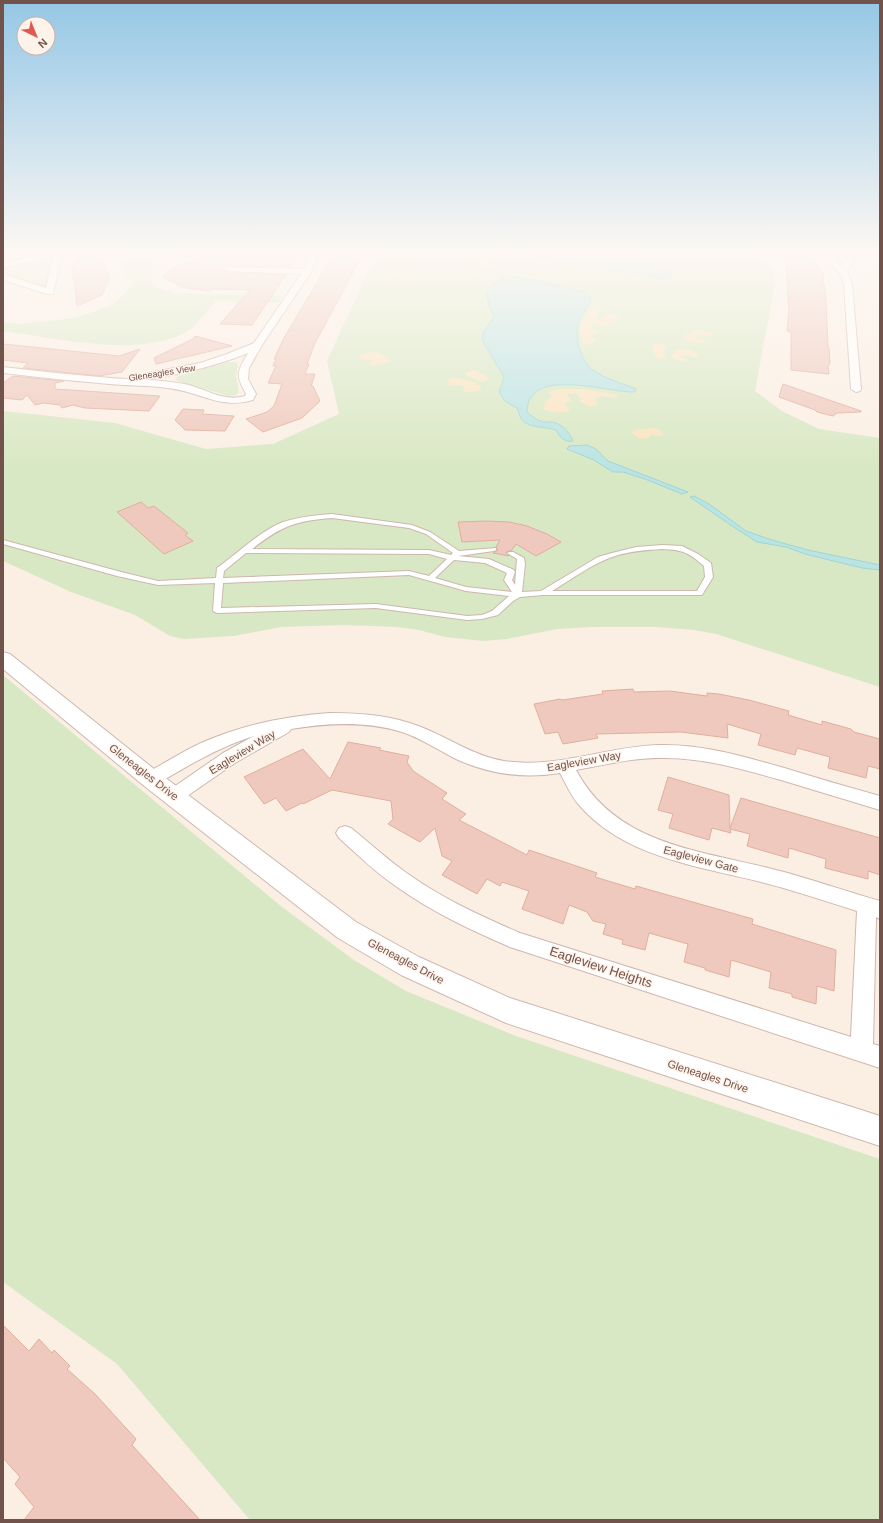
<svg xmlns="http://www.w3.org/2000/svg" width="883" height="1523" font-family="Arial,sans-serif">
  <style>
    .green { fill: #d8e8c4 }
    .sand { fill: #f9e4c1 }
    .water { fill: #bae4e3; stroke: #a1d5d5 }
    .building { fill: #efc9bd; stroke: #e1ae9f }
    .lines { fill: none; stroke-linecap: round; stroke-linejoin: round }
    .service-casing { stroke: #ceb7ae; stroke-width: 2 }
    .minor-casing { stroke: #ceb7ae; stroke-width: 2 }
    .tertiary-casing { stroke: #ceb7ae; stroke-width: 2 }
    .service { fill: #fff; fill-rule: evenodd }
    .minor { fill: #fff; fill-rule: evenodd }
    .tertiary { fill: #fff; fill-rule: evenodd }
    .labels { text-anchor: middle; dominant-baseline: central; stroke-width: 3; stroke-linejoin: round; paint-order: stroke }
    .far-street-label { font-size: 9px; fill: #72534b; stroke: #fef3ea }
    .street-label { font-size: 11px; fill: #72534b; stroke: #fef3ea }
    .near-street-label { font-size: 13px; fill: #72534b; stroke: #fef3ea }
  </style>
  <rect width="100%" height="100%" fill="#fbefe4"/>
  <g class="green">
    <path d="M128,254h49l-26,13 2,19 22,7 107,3 -4,7 -62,-2c-10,11 -18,24 -32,32 -48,25 -129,5 -181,-2v-9l16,2 57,-6 38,-14 19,-19 -14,-22z"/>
    <polygon points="376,254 761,254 772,267 775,283 755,391 782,411 819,429 880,438 880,687 716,634 694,630 655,627 595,627 557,629 507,639 483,641 445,637 419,630 397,627 344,625 281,627 234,636 184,639 170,636 135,615 71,592 3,561 3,411 115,423 206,449 273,444 339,414 327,361"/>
    <polygon points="57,255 50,292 3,277 3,265"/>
    <polygon points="228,362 235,362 238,364 236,376 239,393 235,395 229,396 175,380 178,376"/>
    <polygon points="3,675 282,907 354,960 406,991 516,1036 880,1159 880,1520 250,1520 117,1364 3,1282"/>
  </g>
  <g class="sand">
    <path d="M482,263h8l8,3c-5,3 -9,1 -14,3l1,2c-5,2 -13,3 -18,1l5,-3 -2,-2 5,-2h5z"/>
    <polygon points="391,268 409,268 403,272 412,277 409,279 391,276 390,275 392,272 390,269"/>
    <path d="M594,305l9,4 -5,3 -1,5 -2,1c3,3 6,2 9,0v-2l13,-2 3,2 -4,5 -6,1 -2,4c-5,2 -7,1 -11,-2h-6l-1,2 8,5 -7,5 4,3c-2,5 -7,7 -12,5l-3,-13 1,-8z"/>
    <polygon points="698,330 708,331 713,334 708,336 701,334 700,336 694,337 705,340 705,343 690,342 682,336"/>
    <path d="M655,344c5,0 9,0 12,4l-4,2 3,7 -6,2 -7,-4 1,-3 -3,-3z"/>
    <path d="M678,349c7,0 17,1 21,7l-5,2 -7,-3 -7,1 7,4 -1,2 -15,-4 5,-8z"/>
    <path d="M373,352l9,2 7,5v3c-6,2 -14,5 -20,2l2,-4h-8l-4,-2 1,-3z"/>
    <polygon points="473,370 477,371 481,374 485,375 488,379 486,381 480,382 465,375 465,373"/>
    <path d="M453,377l21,5 6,4 1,5 -16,1 -2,-1 2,-4c-4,-4 -10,-1 -16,-2l-1,-5z"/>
    <path d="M559,389h26l34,6 -5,3 -12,-2 -6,2 2,7 -8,2 -9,-5 -3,-8h-10l-1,1 5,6 -9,3 6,4v3c-9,2 -20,3 -27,-3l3,-3 -1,-2 8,-7 -4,-4z"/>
    <path d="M650,428l9,1 4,5 -1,2 -11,-1c-7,7 -14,4 -20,-3 5,-4 12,-2 19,-4z"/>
  </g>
  <g class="water">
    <polygon points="524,254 634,254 670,274 672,277 662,279 620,271 588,269"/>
    <path d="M512,277l23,3 50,12 5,4 1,5c-4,7 -12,16 -13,24 -3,15 3,36 15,45 12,9 29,13 43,19l-1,3c-28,1 -107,-27 -108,20 4,4 10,8 16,10 3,0 7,0 10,0 9,2 17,11 20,19 -9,1 -13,-3 -17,-11 -17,-5 -35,0 -38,-21l-13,-8 -6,-9 5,-15 -22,-37 2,-9 10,-14 -5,-12 -3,-13c8,-11 13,-14 26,-15z"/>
    <polygon points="587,445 596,449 608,461 688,492 682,494 645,479 623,472 613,472 594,460 567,449 569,446"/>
    <polygon points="694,496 709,504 746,531 772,540 808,550 880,565 880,570 862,568 805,554 786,547 757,542 735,528 690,497"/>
  </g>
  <g class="building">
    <polygon points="84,254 110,254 103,260 109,279 102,295 77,306 72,265"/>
    <polygon points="187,254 283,254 281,256 297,257 291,267 224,266 223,269 228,272 286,275 252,325 220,324 250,290 212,289 209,291 181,287 163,277 171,268 199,260"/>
    <polygon points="334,254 363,254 315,343 307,364 309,364 305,374 315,374 311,386 313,386 320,401 302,418 263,432 246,419 267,412 274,406 282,384 268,383 276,366 273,366 276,359 274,359 284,338"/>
    <polygon points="779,254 809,254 825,276 823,276 826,301 828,347 829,347 830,363 828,367 829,374 791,370 791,332 787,331 789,311 786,266 789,265"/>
    <polygon points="195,336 232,346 156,364 154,358 193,339"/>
    <polygon points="3,344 119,356 140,349 122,372 99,376 23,368 28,363 3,360"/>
    <polygon points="13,376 64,381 55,383 55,389 160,396 149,411 85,408 73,405 62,408 60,405 43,403 35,405 27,395 22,400 3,398 3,383"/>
    <polygon points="783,384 861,411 861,412 837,413 833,416 817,412 815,410 779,397"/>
    <polygon points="183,409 204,410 202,414 234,416 225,431 185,430 175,420"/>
    <polygon points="141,502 148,508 154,506 188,533 185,535 193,541 164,554 117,512"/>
    <polygon points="486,521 509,522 527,526 547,534 561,542 536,556 516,544 512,550 506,552 509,556 493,553 498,550 496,547 500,540 462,542 458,522"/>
    <polygon points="633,689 634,692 670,691 707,696 707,693 719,694 749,700 789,711 788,715 822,725 822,721 851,729 854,732 880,739 880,769 868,766 866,778 828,768 830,757 797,748 795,755 758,745 761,734 727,724 728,738 681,732 596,734 598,738 563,744 558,732 545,734 534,704 560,699 562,700 603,694 602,691"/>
    <polygon points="348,742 381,748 379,750 409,756 407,762 413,771 447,793 442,799 466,814 459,820 527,855 529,850 597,873 595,877 635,889 636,886 753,919 752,924 836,950 834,991 817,986 816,1004 792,997 792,994 769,988 771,972 731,960 729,977 705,970 705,968 684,962 688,944 649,933 645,950 622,944 623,940 603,934 606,924 593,921 587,912 569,905 563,924 522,909 529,891 502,882 500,886 487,879 477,894 442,875 452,861 442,856 435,828 420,842 388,824 393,819 391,801 332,790 303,804 302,803 286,811 276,798 264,804 244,777 303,749 330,779"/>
    <polygon points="668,777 729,795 730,828 741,798 880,838 880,875 868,871 868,879 825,868 826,859 789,848 788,858 747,846 750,834 730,829 731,833 712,828 709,840 669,828 673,814 658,810"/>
    <polygon points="3,1325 29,1351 39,1339 52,1353 54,1350 70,1366 67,1369 95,1394 136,1439 132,1445 200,1520 24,1520 34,1507 15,1484 20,1477 3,1458"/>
  </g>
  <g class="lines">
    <g class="service-casing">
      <path id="service" d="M332,514l80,11 18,7 29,19 37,-3v2l-2,1 -36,5 31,3 25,11 1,2 -3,8 3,5 2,-26 -10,-6 2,-1h4l11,6 1,6 -3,28 19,-1 57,-34 14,-4 24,-6 26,-2 20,1 16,8 13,9 2,14 -11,18h-159l-23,2 -7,4 -15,14 -16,4 -15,1 -91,-12 -159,5 -4,-2 2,-28 -57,2 -41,-9 -114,-32v-4l118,32 37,9 58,-3 1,-10c20,-14 43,-37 66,-46 16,-5 33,-7 49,-8zM332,518l77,10 17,6 27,19 -2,2 -22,-5 -177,-1c30,-23 42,-28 80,-31zM662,549c21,1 26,3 42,17l1,11 -8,14h-145c20,-12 41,-28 63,-35 16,-5 31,-6 47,-7zM246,553l183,1 18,5 -18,17 -20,-5 -186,7 1,-7zM454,560l31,3 22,10 -3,7 8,12 -46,-5 -31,-9zM409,575l57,16 43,5 -17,15 -10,4 -15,1 -91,-12 -155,4 2,-25z"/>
    </g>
    <g class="minor-casing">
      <g id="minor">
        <polygon points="44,254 62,254 53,294 47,294 3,280 3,274 46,288 53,257 3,267 3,263"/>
        <path d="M311,254h8l-8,18 -49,73 -13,23 -1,11 8,15 -3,6c-33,10 -54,-9 -86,-12 -19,-3 -39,-2 -58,-4 -35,-3 -71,-7 -106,-11v-6c35,4 71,8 107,11 26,2 53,1 79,7 18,5 36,17 56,11l1,-2c-11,-20 -9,-22 2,-41 -32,13 -66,21 -100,26l-5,-3 5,-3 52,-10 27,-9 27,-11 47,-69 -73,-3 -4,-2 1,-2 79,2z"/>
        <polygon points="823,254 832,254 842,266 850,254 858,254 847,271 852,284 861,389 860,391 856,392 851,389 844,284 839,272"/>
        <path d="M329,713c31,0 62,2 92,14 28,11 53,29 83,34 53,8 103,-15 156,-16 41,-1 82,11 121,22 33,10 66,20 99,29v14c-33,-10 -66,-20 -99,-30 -39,-11 -80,-23 -121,-22 -29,0 -56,7 -84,12 40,75 123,80 196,99 37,9 72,22 108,32v18l-4,-2 -3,127 7,2v22l-370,-121c-39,-17 -78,-35 -113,-60 -21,-14 -39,-32 -58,-49l-3,-5 3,-5 6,-2 6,2c20,16 39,34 60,48 34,24 72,41 109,57l331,104 6,-126c-32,-10 -64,-21 -96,-29 -64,-16 -137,-25 -182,-77 -8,-9 -13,-21 -19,-32 -36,6 -73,1 -106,-15 -17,-9 -34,-20 -52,-26 -35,-11 -75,-9 -111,-3l-2,3 -54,31 -55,38 -6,2 -6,-2 -3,-5 3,-5 55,-38 31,-17c-35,11 -65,29 -97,48l-6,2 -6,-2 -3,-5 3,-5c18,-10 37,-22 56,-31 41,-18 84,-27 128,-30z"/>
      </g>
    </g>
    <g class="tertiary-casing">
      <polygon id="tertiary" points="3,652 10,654 159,773 356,922 419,957 510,998 880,1116 880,1146 506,1023 401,975 338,938 143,785 3,669"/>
    </g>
    <use href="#service" class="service"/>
    <use href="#minor" class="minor"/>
    <use href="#tertiary" class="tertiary"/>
  </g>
  <linearGradient id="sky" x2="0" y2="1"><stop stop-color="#95c7e6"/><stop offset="0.54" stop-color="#fdf8f3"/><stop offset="1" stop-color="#fdf8f3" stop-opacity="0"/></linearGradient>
  <rect width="883" height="468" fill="url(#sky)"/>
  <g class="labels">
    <g class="far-street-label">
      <text transform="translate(162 373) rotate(-9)">Gleneagles View</text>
    </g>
    <g class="street-label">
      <text transform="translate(242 752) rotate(-31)">Eagleview Way</text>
      <text transform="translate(584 761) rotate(-10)">Eagleview Way</text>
      <text transform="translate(144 772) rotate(38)">Gleneagles Drive</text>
      <text transform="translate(701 859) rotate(15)">Eagleview Gate</text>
      <text transform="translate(406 961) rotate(28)">Gleneagles Drive</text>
      <text transform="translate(708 1076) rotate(18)">Gleneagles Drive</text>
    </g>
    <g class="near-street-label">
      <text transform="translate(601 967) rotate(18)">Eagleview Heights</text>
    </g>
  </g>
  <rect width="883" height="1523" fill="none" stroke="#72534b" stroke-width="8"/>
  <g transform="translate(36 36) rotate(137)"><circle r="19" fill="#fef3ea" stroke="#c6b3aa"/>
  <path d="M0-3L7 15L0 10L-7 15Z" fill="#df594f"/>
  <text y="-6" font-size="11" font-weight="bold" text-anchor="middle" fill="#72534b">N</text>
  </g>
</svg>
